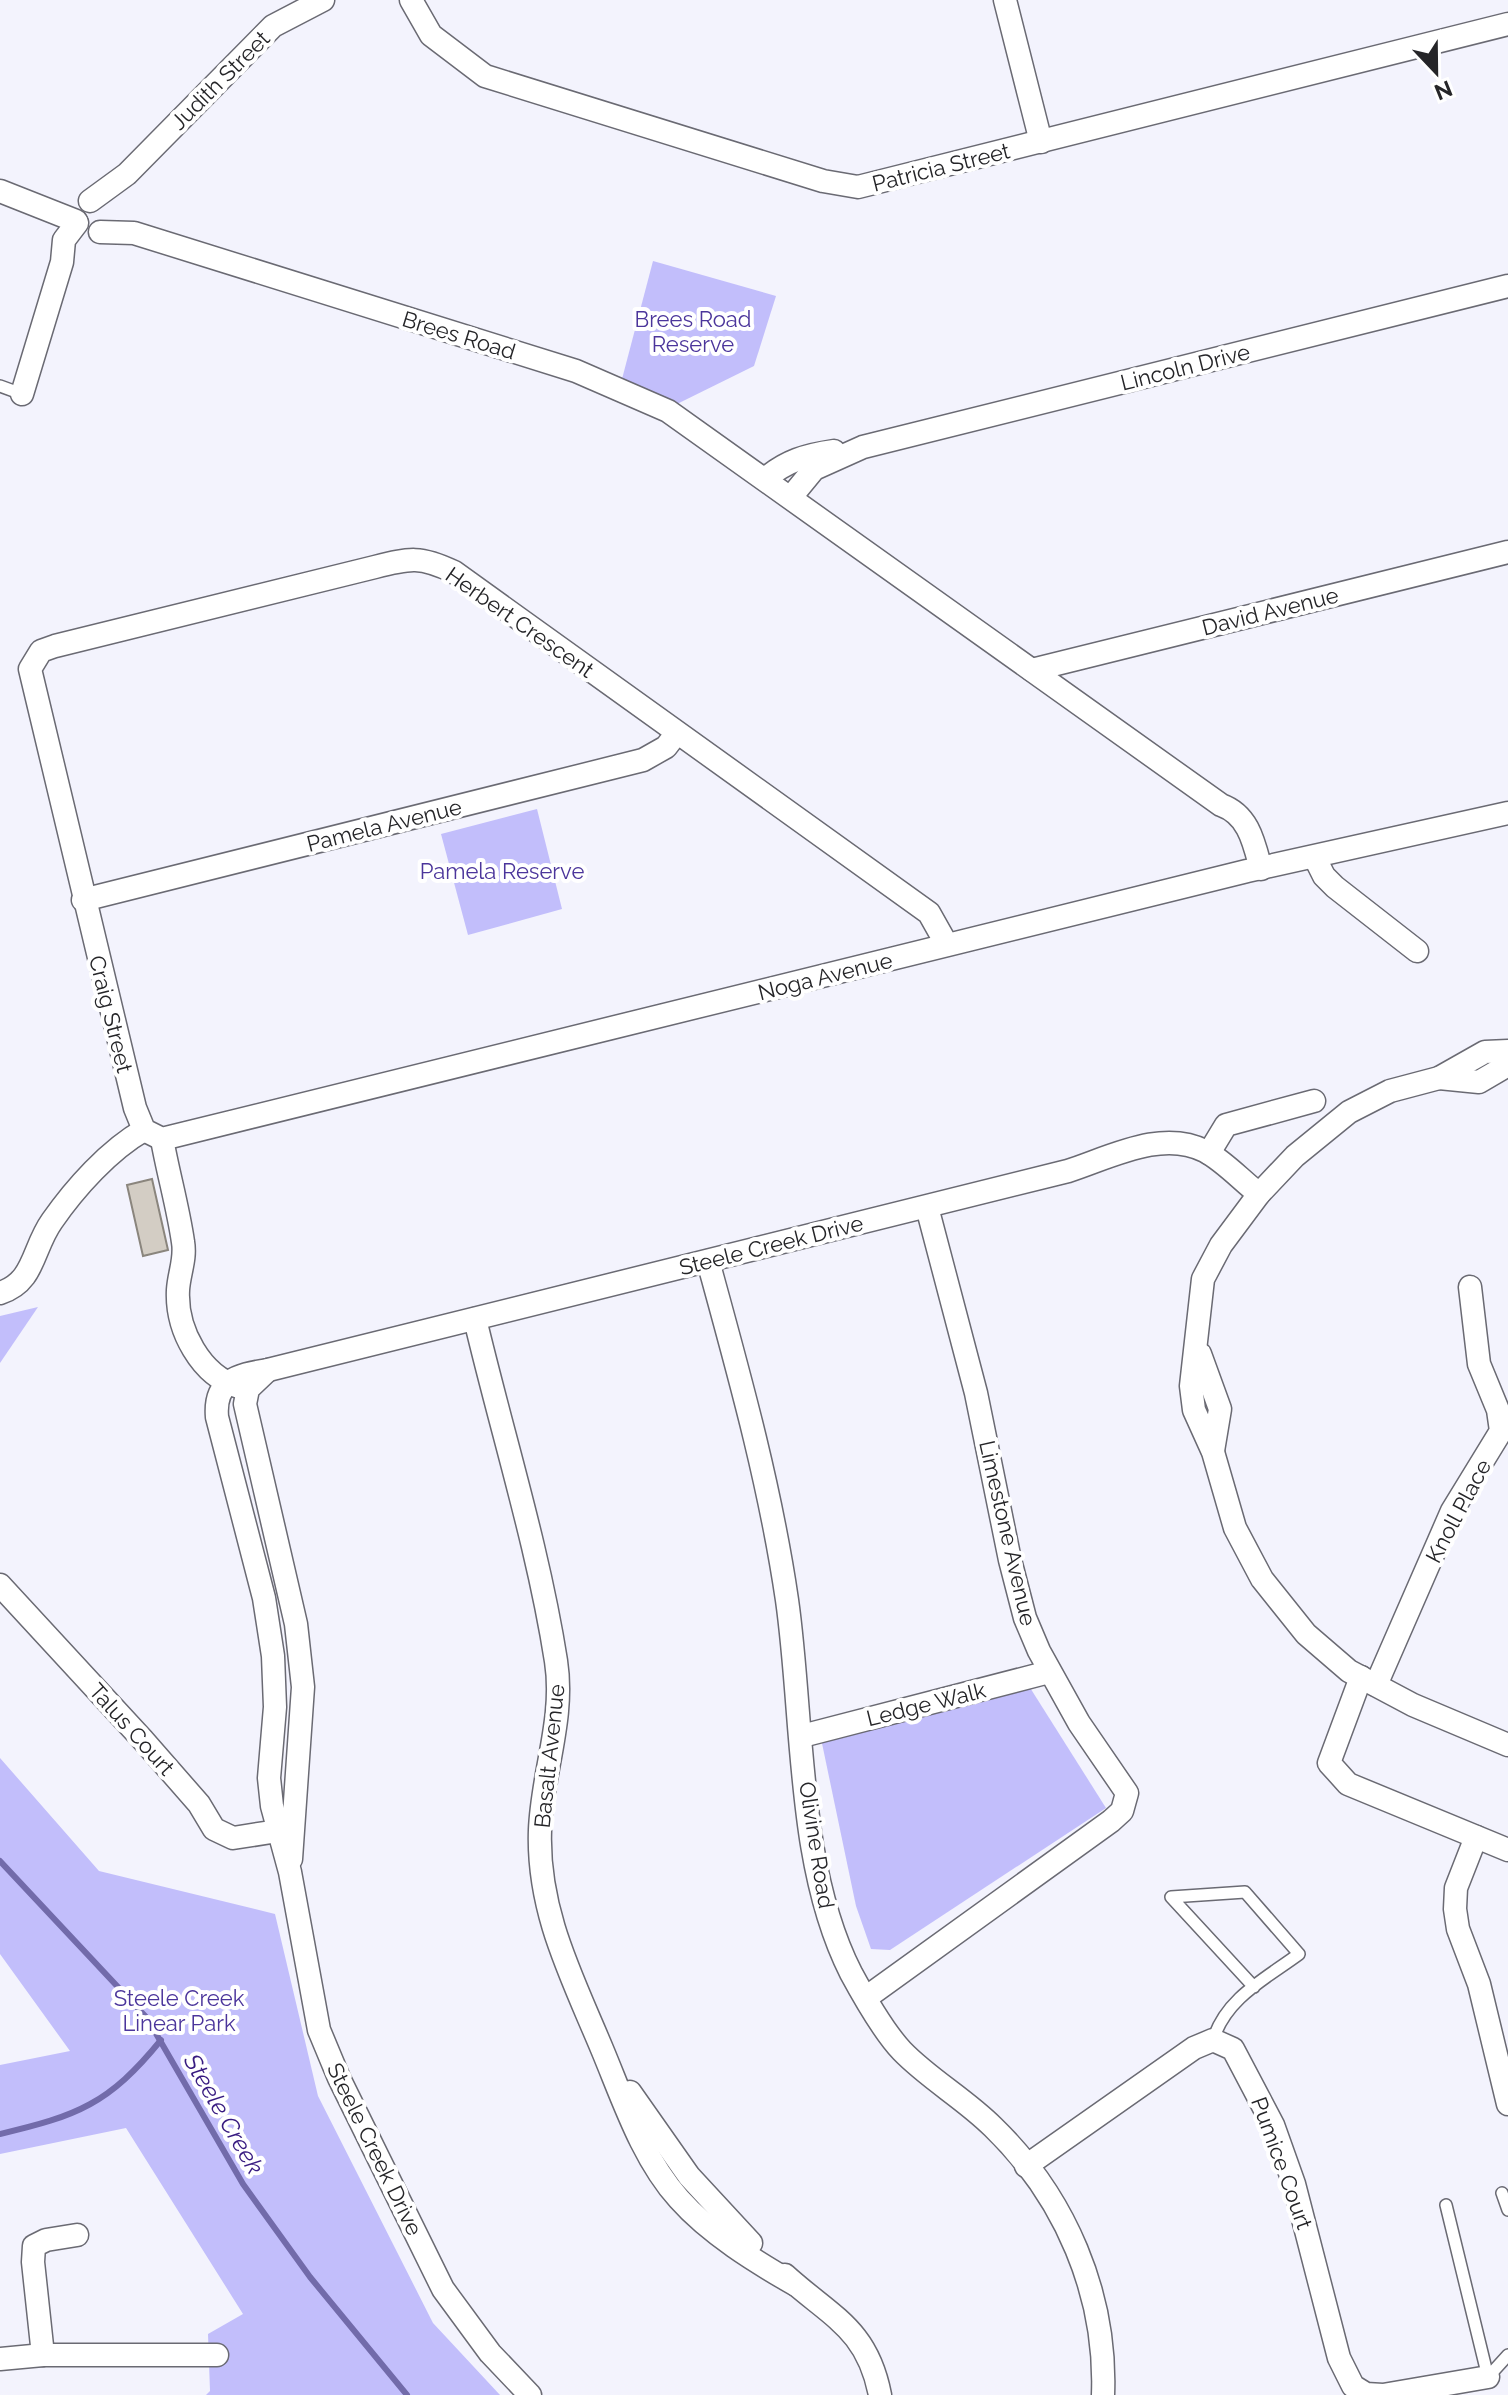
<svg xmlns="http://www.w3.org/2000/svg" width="1508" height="2395" font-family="Raleway,sans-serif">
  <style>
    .green { fill: #c2befb }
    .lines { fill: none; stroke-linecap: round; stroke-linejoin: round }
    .stream { stroke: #726baa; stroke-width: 6 }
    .building { fill: #d3cdc4; stroke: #8a857d; stroke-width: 2 }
    .lane-casing { stroke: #6a6a73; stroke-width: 14 }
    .street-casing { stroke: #6a6a73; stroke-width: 25 }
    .lane { stroke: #fff; stroke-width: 11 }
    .street { stroke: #fff; stroke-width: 22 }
    .labels { text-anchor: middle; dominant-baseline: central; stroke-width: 8; stroke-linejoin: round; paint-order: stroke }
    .street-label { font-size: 22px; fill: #252528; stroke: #fff }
    .park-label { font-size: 22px; fill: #4b359b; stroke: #fff }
    .water-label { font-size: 24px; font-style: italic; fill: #371a80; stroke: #fff }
  </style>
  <rect width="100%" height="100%" fill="#f3f3fd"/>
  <g class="green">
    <polygon points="653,261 776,296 754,366 677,404 622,379"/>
    <polygon points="537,809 562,909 468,935 441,834"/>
    <polygon points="38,1307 0,1363 0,1316"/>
    <polygon points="1022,1675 1106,1808 890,1950 871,1949 856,1906 819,1729"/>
    <polygon points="0,1758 99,1871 275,1914 318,2096 433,2323 500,2395 206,2395 210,2391 208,2334 243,2314 126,2128 0,2154 0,2065 70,2051 0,1954"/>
  </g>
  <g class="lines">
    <g class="stream">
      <polyline points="0,1861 147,2018 243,2184 310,2277 407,2395"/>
      <path d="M0,2134c77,-18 109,-30 161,-94"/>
    </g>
  </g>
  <polygon class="building" points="152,1179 168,1250 143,1256 127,1185"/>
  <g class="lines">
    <g class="lane-casing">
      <g id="lane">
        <polyline points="0,386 22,394"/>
        <path d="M1213,2040c13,-42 52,-61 86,-86l-54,-62 -74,5 83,90"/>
        <polyline points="1502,2193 1508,2210"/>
        <polyline points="1446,2205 1488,2377"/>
        <polyline points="1488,2377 1508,2355"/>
      </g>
    </g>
    <g class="street-casing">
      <g id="street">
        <polyline points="411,0 431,35 485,76 823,181 858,187 1508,24"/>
        <polyline points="1005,0 1041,142"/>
        <polyline points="0,191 76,221"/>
        <polyline points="90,201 127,174 273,26 323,0"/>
        <path d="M100,232l34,1 442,138 92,40 553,394c28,10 33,38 40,64"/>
        <polyline points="22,394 62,262 64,240 77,223"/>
        <path d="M765,479c21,-18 41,-24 69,-28"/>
        <polyline points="791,497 814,469 863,447 1508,286"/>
        <polyline points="1032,670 1508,552"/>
        <polyline points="1315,858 1324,876 1335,887 1417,951"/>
        <polyline points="83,900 643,760 666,747 676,734"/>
        <path d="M947,945l-18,-32 -475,-341c-33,-16 -44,-14 -79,-5l-320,79 -14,5 -11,18 105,439 9,22 18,9 1085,-268 261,-58"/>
        <polyline points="1508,1051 1485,1052 1439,1078 1390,1091 1349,1112 1295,1156 1259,1194 1221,1245 1203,1279 1191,1386 1194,1410 1213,1452 1235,1528 1262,1579 1306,1634 1349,1671 1413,1705 1508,1745"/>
        <polyline points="1439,1078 1479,1082 1508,1065"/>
        <path d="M162,1139c6,34 16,68 21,103 3,17 -4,31 -5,48 -2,40 23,86 61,97"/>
        <polyline points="1209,1153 1226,1125 1314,1101"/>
        <path d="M708,1261c31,113 62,223 79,339 17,119 9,265 64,373 13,24 32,58 51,78 27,28 63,48 91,76 72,70 114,167 110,268"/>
        <path d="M0,1293c35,-11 32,-44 52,-72 23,-33 57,-71 92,-91"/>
        <path d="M475,1319c27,114 63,227 81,342 9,58 -14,112 -16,169 -3,81 32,147 62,219 21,50 40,109 77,150 31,35 77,63 117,86"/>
        <polyline points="1200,1354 1220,1409 1213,1451"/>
        <polyline points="268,1370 248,1389 245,1404 296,1624 303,1687 291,1859"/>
        <polyline points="0,1585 143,1740 199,1804 214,1829 233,1838 278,1831"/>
        <polyline points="1361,1677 1329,1763 1348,1784 1508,1850"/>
        <polyline points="1376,1685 1452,1511 1501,1431 1498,1410 1479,1364 1470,1287"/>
        <polyline points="802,1736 1049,1672"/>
        <polyline points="1476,1837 1456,1888 1455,1909 1458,1929 1479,1984 1508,2104"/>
        <polyline points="867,1997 1111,1821 1122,1811 1127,1793 1079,1723 1039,1651 1025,1618 1010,1560 976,1393 927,1207"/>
        <polyline points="630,2092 689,2176 751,2243"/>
        <polyline points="1026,2166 1194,2048 1213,2040 1233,2049 1273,2125 1294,2184 1339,2358 1353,2386 1366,2394 1383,2395 1488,2377"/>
        <path d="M785,2275c46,42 82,53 95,120"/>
        <polyline points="43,2355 33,2262 34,2246 46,2240 77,2235"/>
        <polyline points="0,2359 43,2355 217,2355"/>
        <path d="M530,2395l-40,-42 -47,-64 -104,-211 -20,-48 -29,-158 -18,-66 -3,-28 6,-71 -2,-51 -9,-58 -47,-181c-3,-36 19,-42 51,-47l800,-199c43,-14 94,-42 137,-20 19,10 37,30 54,43"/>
      </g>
    </g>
    <use href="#lane" class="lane"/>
    <use href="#street" class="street"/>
  </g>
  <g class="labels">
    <g class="street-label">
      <text transform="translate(220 80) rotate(-45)">Judith Street</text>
      <text transform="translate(941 167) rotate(-14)">Patricia Street</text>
      <text transform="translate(459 335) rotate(17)">Brees Road</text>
      <text transform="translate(1185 367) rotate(-14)">Lincoln Drive</text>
      <text transform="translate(1270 611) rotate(-14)">David Avenue</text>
      <text transform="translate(520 622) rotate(35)">Herbert Crescent</text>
      <text transform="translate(384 825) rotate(-14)">Pamela Avenue</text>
      <text transform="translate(825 976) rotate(-14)">Noga Avenue</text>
      <text transform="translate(111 1014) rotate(76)">Craig Street</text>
      <text transform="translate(771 1245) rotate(-14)">Steele Creek Drive</text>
      <text transform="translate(1458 1511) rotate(-62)">Knoll Place</text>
      <text transform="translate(1008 1533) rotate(77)">Limestone Avenue</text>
      <text transform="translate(926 1704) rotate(-14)">Ledge Walk</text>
      <text transform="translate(132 1729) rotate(48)">Talus Court</text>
      <text transform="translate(549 1756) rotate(-84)">Basalt Avenue</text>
      <text transform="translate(817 1845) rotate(81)">Olivine Road</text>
      <text transform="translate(375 2149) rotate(64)">Steele Creek Drive</text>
      <text transform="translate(1282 2163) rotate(70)">Pumice Court</text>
    </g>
    <g class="park-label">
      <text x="693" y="319">Brees Road<tspan x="693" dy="25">Reserve</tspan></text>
      <text x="502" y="871">Pamela Reserve</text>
      <text x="179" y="1998">Steele Creek<tspan x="179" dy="25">Linear Park</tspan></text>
    </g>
    <g class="water-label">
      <text transform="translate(224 2114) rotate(60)">Steele Creek</text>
    </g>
  </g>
  <g transform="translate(1436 72) rotate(158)" stroke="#ffffff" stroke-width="6" paint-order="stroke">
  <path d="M0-6L14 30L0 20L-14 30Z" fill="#252528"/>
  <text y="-12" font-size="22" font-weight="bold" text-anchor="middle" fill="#252528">N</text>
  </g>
</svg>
